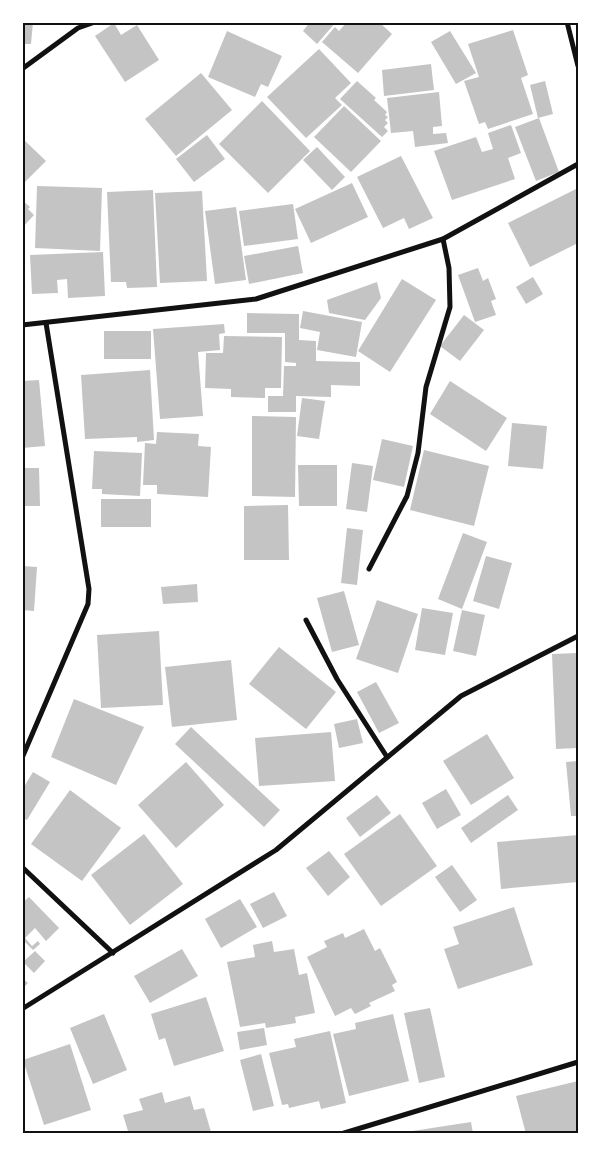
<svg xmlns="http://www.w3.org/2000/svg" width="601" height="1156" font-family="'DejaVu Sans',sans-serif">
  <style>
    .building { fill: #c4c4c4 }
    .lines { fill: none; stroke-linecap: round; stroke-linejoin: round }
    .minor { stroke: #111; stroke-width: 5 }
    .neatline { fill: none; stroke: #111; stroke-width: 2 }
  </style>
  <rect width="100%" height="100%" fill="#fff"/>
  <g class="building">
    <polygon points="22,22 33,22 31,44 22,44"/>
    <polygon points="310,22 336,22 317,44 303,31"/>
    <polygon points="347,22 379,22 392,34 358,73 322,42 335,27 339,31"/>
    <polygon points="114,23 121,35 137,25 159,60 125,82 95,36"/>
    <polygon points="513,30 528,75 521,78 533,114 488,129 485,122 479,124 464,81 479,77 468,44"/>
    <polygon points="227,31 282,56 268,87 261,84 255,97 208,77"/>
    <polygon points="450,31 476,73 456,84 431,42"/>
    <polygon points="319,49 351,83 335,98 342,105 306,138 267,97"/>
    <polygon points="431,64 434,90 384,96 382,70"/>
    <polygon points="201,73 232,110 176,156 145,119"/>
    <polygon points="357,81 376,98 374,100 387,112 385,115 388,117 385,120 388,123 384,127 388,131 382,137 340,99"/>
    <polygon points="545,81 553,114 538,118 530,85"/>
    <polygon points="439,92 442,126 433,127 433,134 446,133 448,143 415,147 413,131 391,133 387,98"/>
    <polygon points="262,101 310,151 268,193 219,144"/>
    <polygon points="344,106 381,141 351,172 314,137"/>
    <polygon points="539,118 559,172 536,181 515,127"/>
    <polygon points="511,125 521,153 508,158 515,179 452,200 434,151 476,137 482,152 493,149 488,133"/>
    <polygon points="207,135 225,159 194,182 176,159"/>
    <polygon points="22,138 46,161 22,185"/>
    <polygon points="317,147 345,177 332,190 303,160"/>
    <polygon points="401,156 433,218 409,229 404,218 383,228 357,177"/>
    <polygon points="352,183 368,217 311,243 295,209"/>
    <polygon points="37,186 102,188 100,251 35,248"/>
    <polygon points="578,188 578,243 530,267 508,223"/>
    <polygon points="153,190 157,287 127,288 126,282 111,282 107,192"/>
    <polygon points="202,191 207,281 160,283 155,193"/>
    <polygon points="22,200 30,207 28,209 34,215 22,228"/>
    <polygon points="293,204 298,239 244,246 239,211"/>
    <polygon points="236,207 246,280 215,284 205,211"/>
    <polygon points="298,246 303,273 249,284 244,256"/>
    <polygon points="103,252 105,296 68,298 67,279 57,280 58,293 32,294 30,255"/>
    <polygon points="478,268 483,281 488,278 496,299 491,301 496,315 475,322 458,275"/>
    <polygon points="533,277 543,294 526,304 516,287"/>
    <polygon points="402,279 436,300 390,372 358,351"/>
    <polygon points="377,282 381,298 365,320 329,313 327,300"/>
    <polygon points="303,311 362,322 356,357 317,350 320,332 300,328"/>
    <polygon points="247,313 299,314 299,340 316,341 316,361 360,362 360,386 331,385 331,397 296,396 296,412 268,412 268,396 283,396 284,366 296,366 296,363 285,362 285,333 247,333"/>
    <polygon points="464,315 484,330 460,361 440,346"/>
    <polygon points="224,324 225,333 219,334 220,350 198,352 203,416 160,419 153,329"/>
    <rect x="104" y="331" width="47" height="28"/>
    <polygon points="224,336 282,337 281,388 265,388 265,398 231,397 231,389 205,388 206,353 223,353"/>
    <polygon points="150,370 154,440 137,442 137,437 85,439 81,375"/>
    <polygon points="39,380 45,446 22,448 22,381"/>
    <polygon points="450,381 507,418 486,451 430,414"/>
    <polygon points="302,398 325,401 319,439 297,436"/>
    <polygon points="252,416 296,417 295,497 252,496"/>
    <polygon points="512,423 547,426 543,469 508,466"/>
    <polygon points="157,432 199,434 198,446 211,447 208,497 157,494 157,485 143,485 145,443 156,444"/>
    <polygon points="382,439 413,446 404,487 373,480"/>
    <polygon points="424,450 489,466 474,526 410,510"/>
    <polygon points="94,451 142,453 140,496 102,494 102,489 92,489"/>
    <polygon points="352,463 373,466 367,512 346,509"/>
    <polygon points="298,465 337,465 337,506 299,506"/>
    <polygon points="22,468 39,468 40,506 22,506"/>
    <rect x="101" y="499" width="50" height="28"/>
    <polygon points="288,505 289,560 244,560 244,506"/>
    <polygon points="347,528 363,530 357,585 341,583"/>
    <polygon points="463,533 487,542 462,609 438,599"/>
    <polygon points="486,556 512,563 499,609 473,601"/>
    <polygon points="22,566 37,567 34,611 22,610"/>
    <polygon points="197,584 198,602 163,604 161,587"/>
    <polygon points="344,591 359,645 332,652 317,598"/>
    <polygon points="377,600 418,614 398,673 356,659"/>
    <polygon points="422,608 453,613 445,655 415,650"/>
    <polygon points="462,610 485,615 476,656 453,651"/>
    <polygon points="159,631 163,705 101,708 97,635"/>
    <polygon points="279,647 336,692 306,729 249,684"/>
    <polygon points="578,653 578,748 556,749 552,654"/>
    <polygon points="231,660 237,720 172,727 165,667"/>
    <polygon points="376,682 399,723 379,733 357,692"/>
    <polygon points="74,699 144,727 116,785 51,757"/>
    <polygon points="357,719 363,743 339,748 334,724"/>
    <polygon points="191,727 280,810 264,827 175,744"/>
    <polygon points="331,732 335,781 259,786 255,738"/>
    <polygon points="487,734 514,778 471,805 443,761"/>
    <polygon points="578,761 578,816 571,816 566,762"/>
    <polygon points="186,762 224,805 176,848 138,805"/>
    <polygon points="33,772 50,782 27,820 22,818 22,790"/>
    <polygon points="446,789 461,815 437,829 422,803"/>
    <polygon points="70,790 121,828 82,881 31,844"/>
    <polygon points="377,795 391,813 360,837 346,818"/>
    <polygon points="508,795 518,810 471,843 461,828"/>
    <polygon points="400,814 437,866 381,906 344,854"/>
    <polygon points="144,834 183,884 130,925 91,875"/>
    <polygon points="578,835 578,882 501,889 497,842"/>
    <polygon points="329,851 350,877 328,896 306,868"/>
    <polygon points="452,865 477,900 460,912 435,877"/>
    <polygon points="274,892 287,916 263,928 250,904"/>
    <polygon points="29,897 59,928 46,941 35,928 25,938 32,946 38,941 40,944 33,950 22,939 22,903"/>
    <polygon points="240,899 257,927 221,948 205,919"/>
    <polygon points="514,907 533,965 458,989 444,949 459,944 453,927"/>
    <polygon points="364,929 375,951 380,948 397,982 392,985 395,991 369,1003 371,1006 355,1014 351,1008 335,1016 307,957 327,947 324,941 343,933 345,938"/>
    <polygon points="272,941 274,952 294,949 299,975 307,973 315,1013 295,1017 296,1023 266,1028 265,1023 240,1027 227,962 255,957 253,945"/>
    <polygon points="182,949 198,976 150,1003 134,976"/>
    <polygon points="35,951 45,961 34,973 23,962"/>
    <polygon points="22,978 28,983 22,989"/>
    <polygon points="206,997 224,1051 174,1066 165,1038 159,1040 151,1014"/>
    <polygon points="430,1008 445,1077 419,1083 404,1013"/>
    <polygon points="104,1014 127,1070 93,1084 70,1028"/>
    <polygon points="393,1014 409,1081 349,1096 333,1034 356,1029 355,1023"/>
    <polygon points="264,1028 267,1045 240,1050 237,1032"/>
    <polygon points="330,1031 346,1103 321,1109 319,1101 289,1108 288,1104 282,1105 269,1053 296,1047 294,1039"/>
    <polygon points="70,1044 91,1110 44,1125 23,1060"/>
    <polygon points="261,1054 274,1106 253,1111 240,1060"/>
    <polygon points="578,1081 578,1134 526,1134 516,1096"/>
    <polygon points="162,1092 165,1103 190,1096 194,1110 204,1108 211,1132 205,1134 120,1134 128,1131 123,1115 143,1110 139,1099"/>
    <polygon points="471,1122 473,1134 406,1134 406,1132"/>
  </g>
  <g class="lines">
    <g class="minor">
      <polyline points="567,22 578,66"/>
      <polyline points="22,69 78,28 95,22"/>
      <polyline points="22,325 256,299 443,239 578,164"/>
      <polyline points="369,569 407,496 418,453 426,387 450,307 449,268 443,239"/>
      <polyline points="306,620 337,679 387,757"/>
      <polyline points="22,758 88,604 89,589 46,323"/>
      <polyline points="22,867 113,953"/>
      <polyline points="22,1009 276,850 461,696 578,636"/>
      <polyline points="341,1134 578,1062"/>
    </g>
  </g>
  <rect width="601" height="1156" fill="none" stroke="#ffffff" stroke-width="48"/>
  <rect x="24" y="24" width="553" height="1108" class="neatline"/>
</svg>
